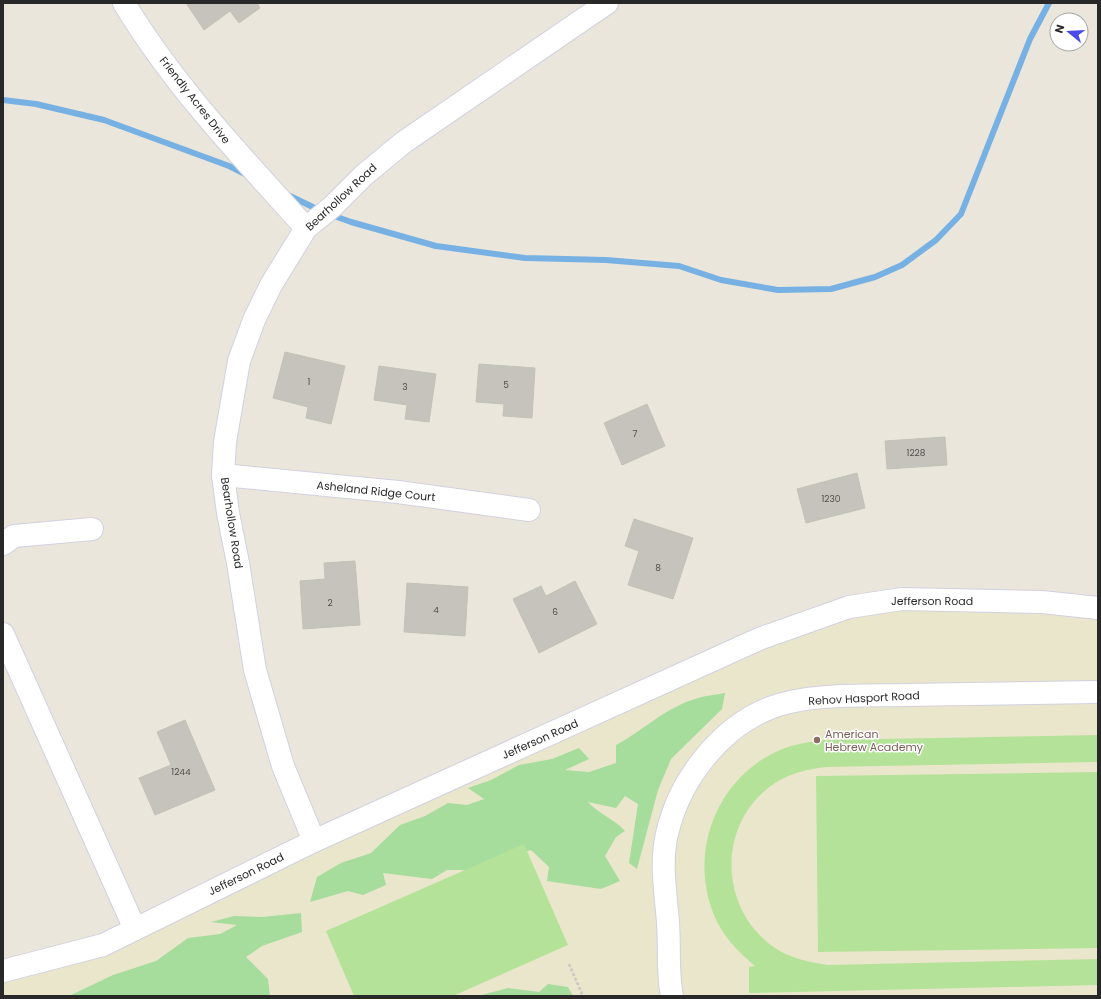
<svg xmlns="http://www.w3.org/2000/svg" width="1101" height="999" font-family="Poppins,sans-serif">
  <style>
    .education { fill: #eae6cc }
    .green { fill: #a6dc9c }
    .pitch { fill: #b5e299 }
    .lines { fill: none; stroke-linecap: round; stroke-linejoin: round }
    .stream { stroke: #77b1e3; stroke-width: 6 }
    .building { fill: #c5c3bb; stroke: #c4c2b5 }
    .minor-casing { stroke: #d1d1e0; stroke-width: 24 }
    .path { stroke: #c7c7c7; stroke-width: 2.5; stroke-dasharray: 3 2; stroke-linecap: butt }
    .minor { stroke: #fff; stroke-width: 22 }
    .education-dot { fill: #8d6e63; stroke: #fff; stroke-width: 1.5 }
    .labels { text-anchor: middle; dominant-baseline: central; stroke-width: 3; stroke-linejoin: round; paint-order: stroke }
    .number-label { font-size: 9px; fill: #4f4f4d }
    .street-label { font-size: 11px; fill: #282828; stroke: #fff }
    .education-label { font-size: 11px; fill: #785e54; stroke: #fff; text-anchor: start }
  </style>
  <rect width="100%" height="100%" fill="#eae6db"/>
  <polygon class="education" points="849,607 1098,608 1098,996 3,996 3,971 103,945"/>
  <g class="green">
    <path d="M725,693l-3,16 -51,50 -13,31 -21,79 -8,-6 9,-59 -13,-8 -9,12 -28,-6c11,12 26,17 37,29l-9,6 -11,19 15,25 -19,8 -54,-8 2,-14 -18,-17 -16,5 -29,19 -24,-4h-15l-15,9 -49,-6 3,12 -23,10 -15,-4 -38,11 7,-25 24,-14 30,-10 29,-28 25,-9 23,-13 19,2 17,-6 -16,-11 23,-8 28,-15 33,-6 27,-11 10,11 -24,11 24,2 27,-9v-18c25,-13 48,-36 76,-45 10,-4 22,-5 33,-7z"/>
    <polygon points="301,913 302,932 262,946 246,957 268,979 270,996 69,996 113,975 156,961 188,938 220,934 237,925 211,922 234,916 262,917"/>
    <polygon points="548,984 568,987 573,996 478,996 508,988 539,992"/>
  </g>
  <g class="pitch">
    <path d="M1098,735v27l-271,5c-19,2 -36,6 -52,16 -59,39 -57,126 0,165 15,10 34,14 52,17l271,-6v26l-349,8v-26l6,-1c-17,-14 -33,-31 -41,-51 -26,-63 3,-138 66,-165 14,-6 29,-8 44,-10z"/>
    <polygon points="1098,772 1098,948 818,952 816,776"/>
    <polygon points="524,844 568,945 453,996 354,996 326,931"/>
  </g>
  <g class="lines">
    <g class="stream">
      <polyline points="3,100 36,104 104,120 229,166 247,175"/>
      <polyline points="288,195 321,211"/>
      <polyline points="329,214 351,222 436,246 525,258 606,260 679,266 721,280 778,290 831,289 875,277 902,265 936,240 961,214 1030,39 1049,3"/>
    </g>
  </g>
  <g class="building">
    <polygon points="186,3 257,3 260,8 239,23 230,11 204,30"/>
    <polygon points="285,352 345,366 331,424 306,418 308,407 273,398"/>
    <polygon points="479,364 535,368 532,418 503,416 504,404 476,402"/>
    <polygon points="379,366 436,374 429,422 405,419 407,405 374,400"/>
    <polygon points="647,404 665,446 622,465 604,423"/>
    <polygon points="945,437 947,465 887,469 885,441"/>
    <polygon points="857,473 865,508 806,523 797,489"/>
    <polygon points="634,519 693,538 673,599 628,585 639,551 625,546"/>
    <polygon points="355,561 360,625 303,629 300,581 325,579 324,563"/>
    <polygon points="575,581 597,624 539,653 513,599 541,586 546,596"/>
    <polygon points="407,583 468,587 465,636 404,632"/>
    <polygon points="185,720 215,790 155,815 139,778 171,765 157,732"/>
  </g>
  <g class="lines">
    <g class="minor-casing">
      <g id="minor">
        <path d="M124,3c50,83 117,153 182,225"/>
        <polyline points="223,475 398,492 529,510"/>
        <polyline points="3,544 14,536 92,529"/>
        <polyline points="3,634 135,929"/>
        <polyline points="314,841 283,766 255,670 238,563 228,513 223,475 225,442 239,361 254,320 271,285 306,228 332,207 364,175 404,142 607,3"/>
        <polyline points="3,971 103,945 314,841 759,639 849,607 902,599 1042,602 1098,608"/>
        <path d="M672,996c-5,-24 -2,-49 -4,-73 -2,-29 -8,-60 -1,-89 12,-53 52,-106 103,-126 38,-15 95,-12 135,-13 65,-1 129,-2 193,-3"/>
      </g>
    </g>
    <polyline class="path" points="569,964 583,996"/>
    <use href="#minor" class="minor"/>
  </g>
  <circle class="education-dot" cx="817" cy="740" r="4"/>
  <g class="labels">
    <g class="number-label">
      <text x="309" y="382">1</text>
      <text x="506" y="385">5</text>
      <text x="405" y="387">3</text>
      <text x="635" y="434">7</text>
      <text x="916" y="453">1228</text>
      <text x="831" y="499">1230</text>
      <text x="658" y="568">8</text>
      <text x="330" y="603">2</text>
      <text x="436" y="610">4</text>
      <text x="555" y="612">6</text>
      <text x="181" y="772">1244</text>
    </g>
    <g class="street-label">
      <text transform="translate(195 100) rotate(52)">Friendly Acres Drive</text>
      <text transform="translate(341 197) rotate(-43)">Bearhollow Road</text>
      <text transform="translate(376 491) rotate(6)">Asheland Ridge Court</text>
      <text transform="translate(232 523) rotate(81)">Bearhollow Road</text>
      <text x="932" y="601">Jefferson Road</text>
      <text transform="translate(864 698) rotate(-3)">Rehov Hasport Road</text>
      <text transform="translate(540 739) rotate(-24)">Jefferson Road</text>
      <text transform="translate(246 874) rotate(-26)">Jefferson Road</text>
    </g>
    <g class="education-label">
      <text x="825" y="734">American<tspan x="825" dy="13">Hebrew Academy</tspan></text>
    </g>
  </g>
  <rect width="1101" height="999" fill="none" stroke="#282828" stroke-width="8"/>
  <g transform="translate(1069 32) rotate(288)"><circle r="19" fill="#ffffff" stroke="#a9a9a9"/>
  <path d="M0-3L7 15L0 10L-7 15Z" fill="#4a49e9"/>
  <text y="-6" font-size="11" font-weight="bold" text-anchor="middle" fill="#282828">N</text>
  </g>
</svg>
